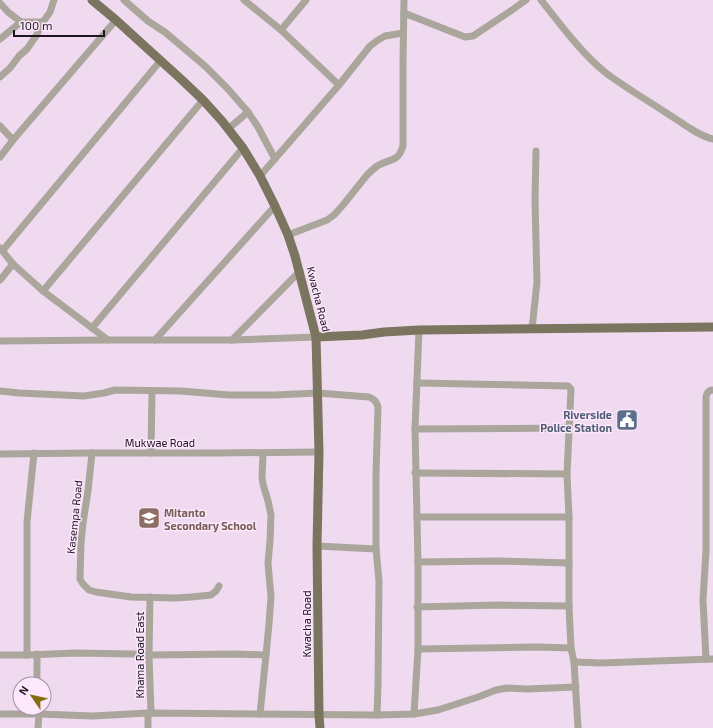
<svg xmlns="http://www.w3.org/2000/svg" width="713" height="728" font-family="'Exo 2',sans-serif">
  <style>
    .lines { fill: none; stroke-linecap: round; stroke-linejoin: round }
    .minor { stroke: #aaa69b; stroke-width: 7 }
    .major { stroke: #7b755f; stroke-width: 9 }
    .labels { text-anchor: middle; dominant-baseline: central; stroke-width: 3; stroke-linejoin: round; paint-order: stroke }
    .street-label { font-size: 11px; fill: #1e161e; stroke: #fde7fd }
    .service-label { font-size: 11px; font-weight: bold; fill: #4e5e75; stroke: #fde7fd; text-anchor: end }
    .education-label { font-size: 11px; font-weight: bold; fill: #785e54; stroke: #fde7fd; text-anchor: start }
  </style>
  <rect width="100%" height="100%" fill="#f0daf0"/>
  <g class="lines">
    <g class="minor">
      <polyline points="124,0 148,21 166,33 205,66 227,88 248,112 258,127 275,159"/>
      <polyline points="244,0 281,30 339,85"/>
      <path d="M541,0c19,24 41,54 65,73 20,15 41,27 62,41 13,8 30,22 45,25"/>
      <polyline points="0,3 8,12 21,22 43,22"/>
      <polyline points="404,13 465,37 473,36 512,10 526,0"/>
      <polyline points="281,30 306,0"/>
      <polyline points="0,39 21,22"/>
      <polyline points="0,77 10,68 19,56 27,49 36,36 43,22 50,12 54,0"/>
      <polyline points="0,126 13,140"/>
      <polyline points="228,129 248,112"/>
      <polyline points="0,157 13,140 116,20"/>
      <polyline points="260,176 339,85 370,46 378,40 385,36 403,33"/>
      <path d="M288,235l39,-15 7,-5 9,-10 24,-30c4,-4 8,-8 12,-10 13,-7 19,-3 24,-19v-82l1,-64"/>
      <polyline points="0,248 13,264 43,291 108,340"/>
      <polyline points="3,250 161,60"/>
      <polyline points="0,280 13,264"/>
      <polyline points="43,291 203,100"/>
      <polyline points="92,328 243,148"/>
      <polyline points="532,329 537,282 535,200 536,151"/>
      <polyline points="155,340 275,206"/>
      <polyline points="232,340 300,271"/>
      <polyline points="0,341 108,340 232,340 316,337"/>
      <polyline points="417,383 568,386 571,389 567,474 569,517 569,606 498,605 417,607"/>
      <polyline points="0,391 19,393 84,396 104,393 115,390 181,391 229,395 275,395 318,393"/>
      <path d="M318,393l51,4c5,2 8,5 9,10l-2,68v74l3,32 -1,104 -1,30"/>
      <polyline points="415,429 569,428"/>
      <polyline points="92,453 88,491 83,523 81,543 80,579 83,584 89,590 96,592 131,597 175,598 191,597 211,595 216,591 219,586"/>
      <polyline points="151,453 152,391"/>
      <polyline points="263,453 262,477 263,484 268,501 271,515 270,541 268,563 271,597 269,624 266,655"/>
      <polyline points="0,454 92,453 216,453 319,452"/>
      <polyline points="415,473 567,474"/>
      <polyline points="417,517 569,517"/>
      <polyline points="317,546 376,549"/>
      <polyline points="418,562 499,561 569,563"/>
      <polyline points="150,597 149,655 151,713"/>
      <polyline points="569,606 571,648 574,662 578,728"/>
      <polyline points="418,649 537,647 571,648"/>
      <polyline points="0,655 27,655 27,522 34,453"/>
      <polyline points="27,655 75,653 133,654 149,655 237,654 266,655 260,714"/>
      <path d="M706,659l-3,-59 3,-49v-153c0,-4 2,-8 7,-8"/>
      <polyline points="574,662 601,663 713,659"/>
      <polyline points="37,684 37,654"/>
      <polyline points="148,713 148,728"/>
      <polyline points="0,714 39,714 93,716 148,713 377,715 414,714 438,710 478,697 496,690 507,688 526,689 576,687"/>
      <polyline points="414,714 418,649 418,562 415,429 419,330"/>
      <polyline points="38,728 39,714"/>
    </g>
    <g class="major">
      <polyline points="92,0 116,20 182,80 203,100 222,121 243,148 260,176 275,206 288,235 295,256 316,337 319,452 317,546 319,715 320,728"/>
      <polyline points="316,337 362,335 384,332 419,330 713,327"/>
    </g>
  </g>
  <defs>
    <g id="civic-square" transform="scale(1.15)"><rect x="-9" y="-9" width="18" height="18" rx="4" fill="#5c6f8a" stroke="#fde7fd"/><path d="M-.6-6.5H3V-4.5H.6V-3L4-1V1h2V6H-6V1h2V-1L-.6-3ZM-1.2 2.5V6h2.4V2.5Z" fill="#fff"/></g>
    <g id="school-square" transform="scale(1.15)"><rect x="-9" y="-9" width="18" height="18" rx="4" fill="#8d6e63" stroke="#fde7fd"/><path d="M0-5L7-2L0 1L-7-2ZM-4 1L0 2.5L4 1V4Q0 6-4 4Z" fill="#fff"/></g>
  </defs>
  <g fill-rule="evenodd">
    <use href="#civic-square" x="627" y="420"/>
    <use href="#school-square" x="149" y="518"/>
  </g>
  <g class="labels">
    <g class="street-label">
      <text transform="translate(319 299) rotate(76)">Kwacha Road</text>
      <text x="160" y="442">Mukwae Road</text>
      <text transform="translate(74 517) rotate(-84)">Kasempa Road</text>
      <text transform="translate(306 624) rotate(-90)">Kwacha Road</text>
      <text transform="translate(139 655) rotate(-90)">Khama Road East</text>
    </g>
    <g class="service-label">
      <text x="612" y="414">Riverside<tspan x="612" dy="13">Police Station</tspan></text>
    </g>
    <g class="education-label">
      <text x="164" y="512">Mitanto<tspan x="164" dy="13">Secondary School</tspan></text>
    </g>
  </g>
  <g transform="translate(32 696) rotate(304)"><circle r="19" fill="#fde7fd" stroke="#a493a4"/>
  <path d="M0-3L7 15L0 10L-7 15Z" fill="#826e0c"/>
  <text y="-6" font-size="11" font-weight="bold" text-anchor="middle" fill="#1e161e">N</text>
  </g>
  <path d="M14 30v6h90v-6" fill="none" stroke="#1e161e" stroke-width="2"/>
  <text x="20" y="30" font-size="12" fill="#1e161e" stroke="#fde7fd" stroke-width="3" paint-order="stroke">100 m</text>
</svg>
